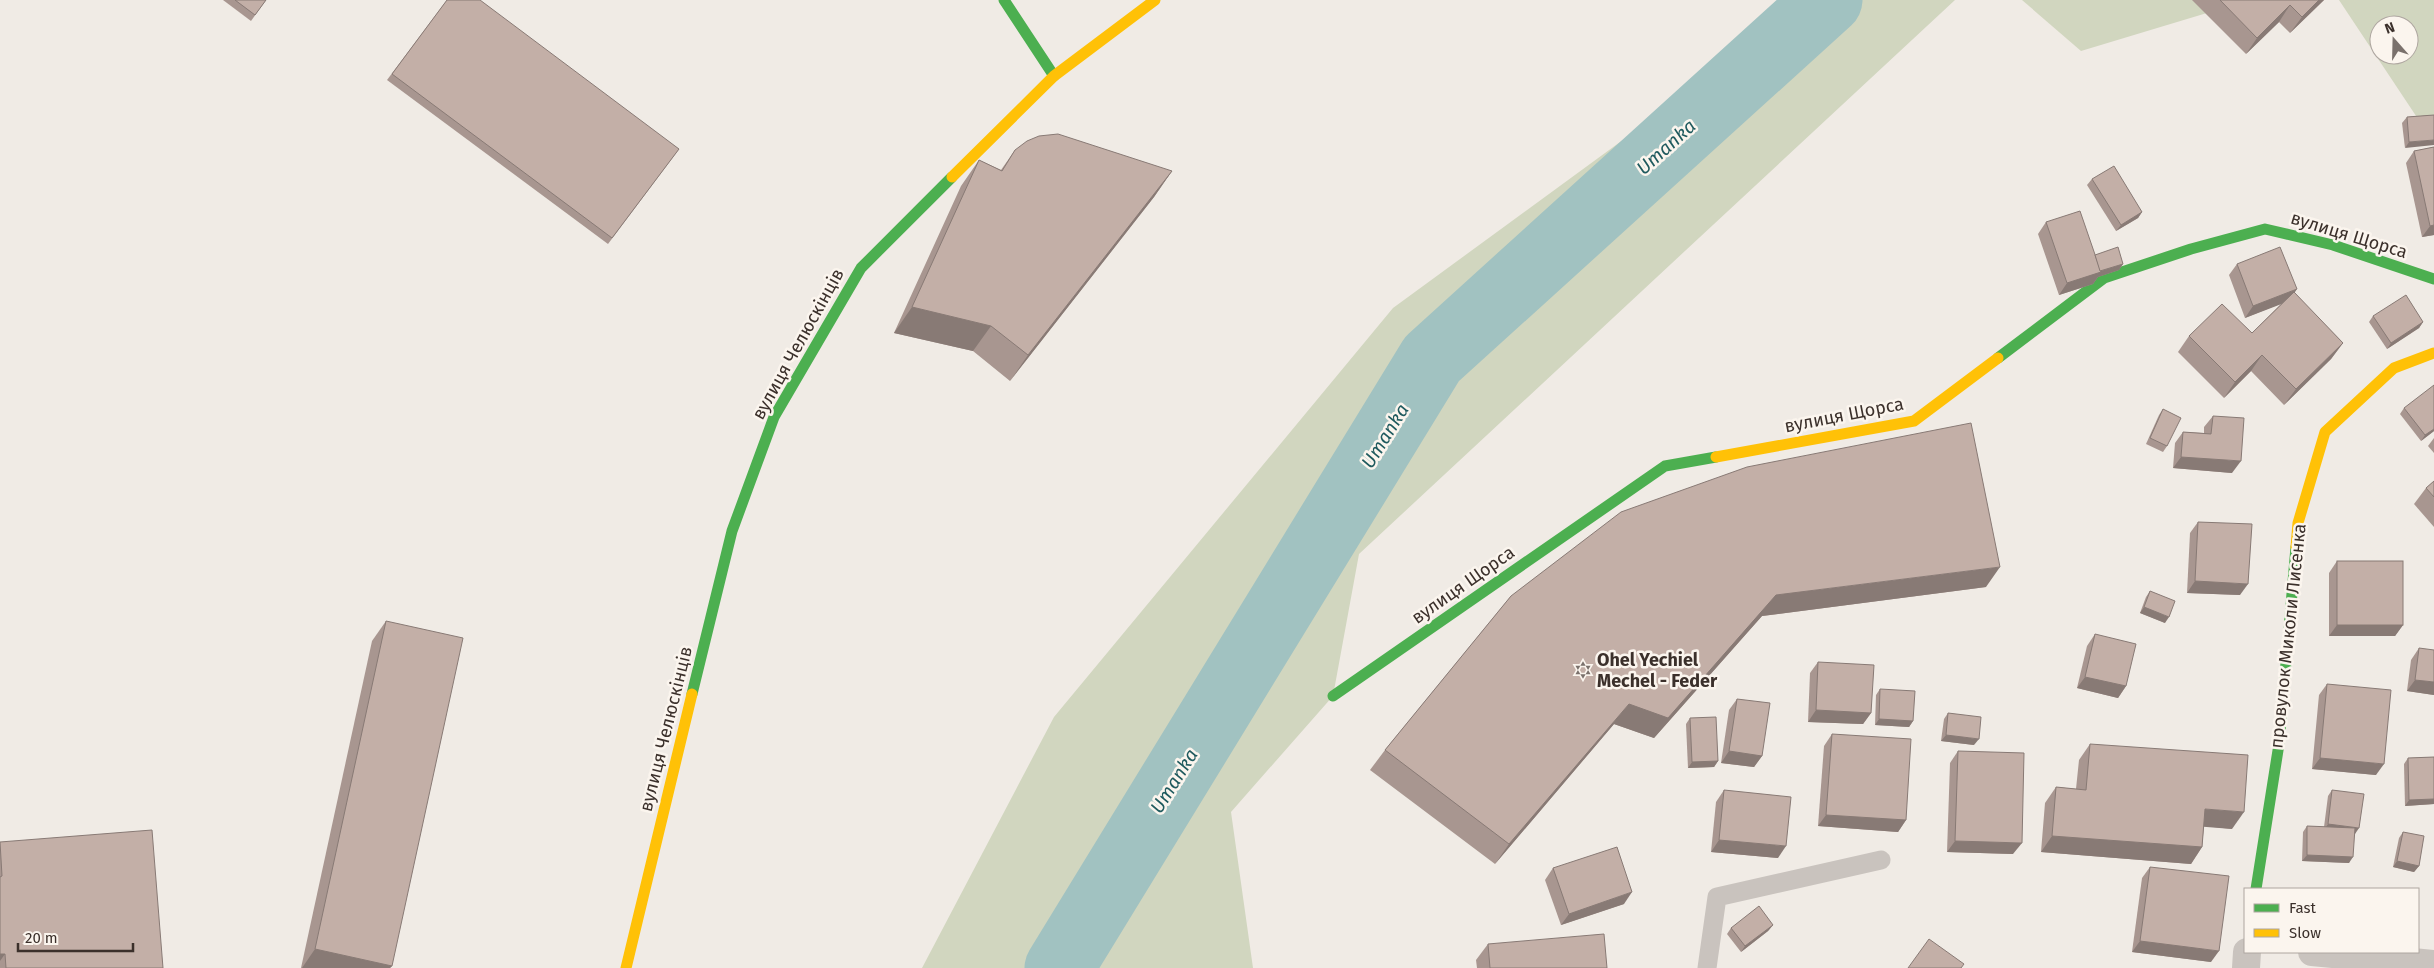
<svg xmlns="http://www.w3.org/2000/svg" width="2434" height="968" font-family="'Fira Sans',sans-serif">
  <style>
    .green { fill: #d1d6bf; fill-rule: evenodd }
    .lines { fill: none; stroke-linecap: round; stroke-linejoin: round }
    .river { stroke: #a1c2c1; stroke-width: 69 }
    .lane { stroke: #c9c3be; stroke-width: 19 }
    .street { stroke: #c9c3be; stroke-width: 28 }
    .fast { stroke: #4caf50; stroke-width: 11 }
    .slow { stroke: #ffc107; stroke-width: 11 }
    .wall { fill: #a89690 }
    .shaded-wall { fill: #887a75 }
    .building { fill: #c3afa7; stroke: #887a75 }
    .labels { text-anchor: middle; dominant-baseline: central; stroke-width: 5; stroke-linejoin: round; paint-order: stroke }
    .street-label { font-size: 18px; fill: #3b302b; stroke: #fbf5ee }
    .poi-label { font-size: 18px; font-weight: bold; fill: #3b302b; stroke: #fbf5ee; text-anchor: start }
    .water-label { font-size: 19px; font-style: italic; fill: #1f5a5e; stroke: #fbf5ee }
  </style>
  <rect width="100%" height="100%" fill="#f0ebe5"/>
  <g class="green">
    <polygon points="1802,0 1955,0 1359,554 1333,696 1231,812 1253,968 922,968 1054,717 1393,308 1791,17"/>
    <polygon points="2022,0 2250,0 2081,51"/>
    <path d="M2339,0h95v143zM2379,25h30v30h-30z"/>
  </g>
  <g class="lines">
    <polyline class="river" points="1059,968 1432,359 1828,0"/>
    <polyline class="lane" points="1707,968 1717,897 1881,860"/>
    <g class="street">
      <polyline points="2312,952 2434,964"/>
      <polyline points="2246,968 2247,952"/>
    </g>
    <g class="fast">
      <polyline points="1004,0 1054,76"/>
      <polyline points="1998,358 2104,278 2191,249 2265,229 2333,245 2434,279"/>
      <polyline points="692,694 732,531 774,417 861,268 952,177"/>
      <polyline points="1333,696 1665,466 1716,457"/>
      <polyline points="2256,889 2279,744 2296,547"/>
    </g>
    <g class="slow">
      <polyline points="952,177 1054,76 1155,0"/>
      <polyline points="1716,457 1914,421 1998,358"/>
      <polyline points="2296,547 2298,523 2325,432 2394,368 2434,353"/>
      <polyline points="626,968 692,694"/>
    </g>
  </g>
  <g class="wall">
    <polygon points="223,0 266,0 251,21"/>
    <polygon points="447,0 679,149 608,244 387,80"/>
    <polygon points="2192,0 2324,0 2290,33 2279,22 2246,54"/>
    <polygon points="2434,115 2405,148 2402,123 2407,117"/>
    <polygon points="2434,147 2434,235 2422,237 2406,163 2414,151"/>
    <polygon points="1015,150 1172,171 1154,197 1010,381 973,351 894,333 961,186 979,160 1001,170"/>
    <polygon points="2092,179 2142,212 2138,218 2116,231 2087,185"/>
    <polygon points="2046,222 2095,255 2123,264 2119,270 2098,277 2093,284 2059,295 2038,234"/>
    <polygon points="2237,264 2294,293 2343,343 2331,359 2284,405 2251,371 2224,398 2178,352 2189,336 2252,333 2282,303 2245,318 2229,275"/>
    <polygon points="2373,316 2423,322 2419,328 2387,349 2369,322"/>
    <polygon points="2404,408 2434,431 2421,441 2400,414"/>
    <polygon points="2163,409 2167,446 2163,452 2146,444 2159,415"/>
    <polygon points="2213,416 2232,473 2173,468 2175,443 2183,432 2204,433 2204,427"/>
    <polygon points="2434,438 2434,453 2428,446"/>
    <polygon points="2434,481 2434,527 2414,504 2426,488"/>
    <polygon points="2198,522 2240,595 2187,593 2190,533"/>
    <polygon points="2337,561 2403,625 2395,636 2329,636 2329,573"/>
    <polygon points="1986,587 1762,616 1654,738 1614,724 1495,864 1370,770 1385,750 1511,596"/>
    <polygon points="2150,591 2165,623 2140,613 2146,597"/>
    <polygon points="386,621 392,966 390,968 301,968 372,641"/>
    <polygon points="2095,634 2126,686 2118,698 2077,688 2087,646"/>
    <polygon points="2419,648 2434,695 2407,691 2411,660"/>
    <polygon points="1818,662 1871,713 1863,724 1808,722 1810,673"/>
    <polygon points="2327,684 2376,775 2312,769 2319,695"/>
    <polygon points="1880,689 1913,721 1909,727 1875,725 1876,695"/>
    <polygon points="1737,699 1762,756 1754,767 1721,763 1729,710"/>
    <polygon points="1948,713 1974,745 1941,741 1944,719"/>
    <polygon points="1690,718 1718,761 1714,767 1688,768 1686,724"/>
    <polygon points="1832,734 1906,820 1898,832 1818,826 1824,746"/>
    <polygon points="2090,744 2232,829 2204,826 2202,847 2191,864 2041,852 2045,803 2056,787 2076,789 2079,760"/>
    <polygon points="1958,751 2013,854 1947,852 1950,763"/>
    <polygon points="2434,757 2434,804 2405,806 2404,764 2408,758"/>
    <polygon points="1724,790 1778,858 1711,852 1716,802"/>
    <polygon points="2332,790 2355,834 2354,834 2349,863 2302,861 2303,832 2307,826 2324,827 2328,796"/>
    <polygon points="2403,832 2419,866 2414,872 2393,867 2399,838"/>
    <polygon points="0,842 163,968 0,968"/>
    <polygon points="2150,867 2211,962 2132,952 2142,878"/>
    <polygon points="1553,868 1624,904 1561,925 1545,880"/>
    <polygon points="1773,925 1768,931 1741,952 1727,934 1731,928"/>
    <polygon points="1488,944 1607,968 1477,968 1476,960"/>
  </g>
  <g class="shaded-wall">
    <polygon points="2319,0 2324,0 2290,33 2302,17"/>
    <polygon points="2290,5 2279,22 2246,54 2257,38"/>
    <polygon points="2434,140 2434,145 2405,148 2409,142"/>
    <polygon points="1172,171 1154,197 1010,381 1028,355"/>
    <polygon points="2142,212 2138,218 2116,231 2121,225"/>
    <polygon points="2434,225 2434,235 2422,237 2430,226"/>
    <polygon points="2123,264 2119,270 2098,277 2093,284 2059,295 2067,283 2098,272"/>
    <polygon points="2297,289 2289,301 2245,318 2253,306"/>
    <polygon points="912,307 991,326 973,351 894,333"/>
    <polygon points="2423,322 2419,328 2387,349 2391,343"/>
    <polygon points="2343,343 2331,359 2284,405 2296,389"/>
    <polygon points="2262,355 2251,371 2224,398 2235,382"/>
    <polygon points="2434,429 2434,431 2421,441 2425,435"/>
    <polygon points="2181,457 2241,461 2232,473 2173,468"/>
    <polygon points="2000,567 1986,587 1762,616 1654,738 1614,724 1495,864 1509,844 1629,704 1776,595"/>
    <polygon points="2195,581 2248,584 2240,595 2187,593"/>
    <polygon points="2144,607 2169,617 2165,623 2140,613"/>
    <polygon points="2337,625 2403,625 2395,636 2329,636"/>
    <polygon points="2085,677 2126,686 2118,698 2077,688"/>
    <polygon points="2415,680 2434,682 2434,695 2407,691"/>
    <polygon points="1816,710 1871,713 1863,724 1808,722"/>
    <polygon points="1879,719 1913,721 1909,727 1875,725"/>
    <polygon points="1946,735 1979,739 1974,745 1941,741"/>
    <polygon points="1729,751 1762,756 1754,767 1721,763"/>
    <polygon points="2320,758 2384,764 2376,775 2312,769"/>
    <polygon points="1718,761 1714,767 1688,768 1692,762"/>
    <polygon points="2434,799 2434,804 2405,806 2409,800"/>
    <polygon points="2205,809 2244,812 2232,829 2194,826"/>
    <polygon points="1826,815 1906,820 1898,832 1818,826"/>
    <polygon points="2328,824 2359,828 2355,834 2324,830"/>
    <polygon points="2052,836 2202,847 2191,864 2041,852"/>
    <polygon points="1719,840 1786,846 1778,858 1711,852"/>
    <polygon points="1955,841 2022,843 2013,854 1947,852"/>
    <polygon points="2307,855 2353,857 2349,863 2302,861"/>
    <polygon points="2397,861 2419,866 2414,872 2393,867"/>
    <polygon points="1632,892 1624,904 1561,925 1569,914"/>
    <polygon points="1773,925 1768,931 1741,952 1745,946"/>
    <polygon points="2140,941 2219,951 2211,962 2132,952"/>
    <polygon points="315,949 392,966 390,968 302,968"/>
    <polygon points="0,954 5,954 0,961"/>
  </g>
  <g class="building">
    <polygon points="235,0 266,0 255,15"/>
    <polygon points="447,0 480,0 679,149 612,238 392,74"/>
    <polygon points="2220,0 2319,0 2302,17 2290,5 2257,38"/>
    <polygon points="2434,115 2434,140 2409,142 2407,117"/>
    <polygon points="1058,134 1172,171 1028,355 991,326 912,307 979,160 1002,171 1015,150 1027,141 1039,136"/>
    <polygon points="2434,147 2434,225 2430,226 2414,151"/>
    <polygon points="2114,166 2142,212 2121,225 2092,179"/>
    <polygon points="2080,211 2101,272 2067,283 2046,222"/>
    <polygon points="2118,247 2123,264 2100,271 2095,255"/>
    <polygon points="2280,247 2297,289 2253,306 2237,264"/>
    <polygon points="2294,292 2343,343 2296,389 2262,355 2235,382 2189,336 2222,304 2252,333"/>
    <polygon points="2406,295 2423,322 2391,343 2373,316"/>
    <polygon points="2434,385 2434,429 2425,435 2404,408"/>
    <polygon points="2163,409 2181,418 2167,446 2150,438"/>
    <polygon points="2213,416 2244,418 2241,461 2181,457 2183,432 2211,434"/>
    <polygon points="1971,423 2000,567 1776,595 1668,718 1629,704 1509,844 1385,750 1511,596 1621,512 1747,467"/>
    <polygon points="2434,481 2434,497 2426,488"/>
    <polygon points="2198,522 2252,524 2248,584 2195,581"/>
    <rect x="2337" y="561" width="66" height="64"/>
    <polygon points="2150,591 2175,601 2169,617 2144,607"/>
    <polygon points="386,621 463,638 392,966 315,949"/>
    <polygon points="2095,634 2136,644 2126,686 2085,677"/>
    <polygon points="2419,648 2434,650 2434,682 2415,680"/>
    <polygon points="1818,662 1874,665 1871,713 1816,710"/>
    <polygon points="2327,684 2391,690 2384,764 2320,758"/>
    <polygon points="1880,689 1915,691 1913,721 1879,719"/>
    <polygon points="1737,699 1770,703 1762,756 1729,751"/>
    <polygon points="1948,713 1981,717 1979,739 1946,735"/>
    <polygon points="1716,717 1718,761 1692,762 1690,718"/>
    <polygon points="1832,734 1911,739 1906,820 1826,815"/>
    <polygon points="2090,744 2248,755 2244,812 2205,809 2202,847 2052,836 2056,787 2086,790"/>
    <polygon points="1958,751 2024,753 2022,843 1955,841"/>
    <polygon points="2434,757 2434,799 2409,800 2408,758"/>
    <polygon points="1724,790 1791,797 1786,846 1719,840"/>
    <polygon points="2332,790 2364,794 2359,828 2328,824"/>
    <polygon points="2307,826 2355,828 2353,857 2307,855"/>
    <polygon points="152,830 163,968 6,968 5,954 0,954 0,877 2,876 0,842"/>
    <polygon points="2403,832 2424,836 2419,866 2397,861"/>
    <polygon points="1617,847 1632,892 1569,914 1553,868"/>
    <polygon points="2150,867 2229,876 2219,951 2140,941"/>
    <polygon points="1759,906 1773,925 1745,946 1731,928"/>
    <polygon points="1604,934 1607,968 1490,968 1488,944"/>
    <polygon points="1929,939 1964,964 1961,968 1908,968"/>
  </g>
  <defs>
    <g id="synagogue-bare" transform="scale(1.35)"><path d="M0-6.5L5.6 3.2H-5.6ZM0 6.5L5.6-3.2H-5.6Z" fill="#7a716c" stroke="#fbf5ee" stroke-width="2.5" paint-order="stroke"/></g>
  </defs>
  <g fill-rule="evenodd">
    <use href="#synagogue-bare" x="1583" y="670"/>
  </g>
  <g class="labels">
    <g class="street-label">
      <text transform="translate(2349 235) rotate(17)">вулиця Щорса</text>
      <text transform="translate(798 344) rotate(-61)">вулиця Челюскінців</text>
      <text transform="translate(1844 415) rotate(-11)">вулиця Щорса</text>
      <text transform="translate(1463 585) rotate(-35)">вулиця Щорса</text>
      <text transform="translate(2288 636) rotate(-84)">провулок Миколи Лисенка</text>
      <text transform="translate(666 729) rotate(-76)">вулиця Челюскінців</text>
    </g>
    <g class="poi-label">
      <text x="1597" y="660">Ohel Yechiel<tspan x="1597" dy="21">Mechel - Feder</tspan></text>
    </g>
    <g class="water-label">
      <text transform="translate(1666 147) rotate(-42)">Umanka</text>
      <text transform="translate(1385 436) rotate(-58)">Umanka</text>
      <text transform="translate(1174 781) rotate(-58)">Umanka</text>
    </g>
  </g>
  <rect x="2244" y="888" width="175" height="65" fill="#fbf5ee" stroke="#aea6a0"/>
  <rect x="2254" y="904" width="25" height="8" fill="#4caf50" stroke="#aea6a0"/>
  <text x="2289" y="913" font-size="15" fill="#3b302b">Fast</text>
  <rect x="2254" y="929" width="25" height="8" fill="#ffc107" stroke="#aea6a0"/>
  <text x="2289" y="938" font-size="15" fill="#3b302b">Slow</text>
  <g transform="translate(2394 40) rotate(340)"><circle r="24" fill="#fbf5ee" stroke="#aea6a0"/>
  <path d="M0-4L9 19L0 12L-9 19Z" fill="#7a716c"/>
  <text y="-8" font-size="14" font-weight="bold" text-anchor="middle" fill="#3b302b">N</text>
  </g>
  <path d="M18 943v8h115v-8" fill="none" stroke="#3b302b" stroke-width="2.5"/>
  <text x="25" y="943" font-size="15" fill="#3b302b" stroke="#fbf5ee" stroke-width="4" paint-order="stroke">20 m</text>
</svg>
